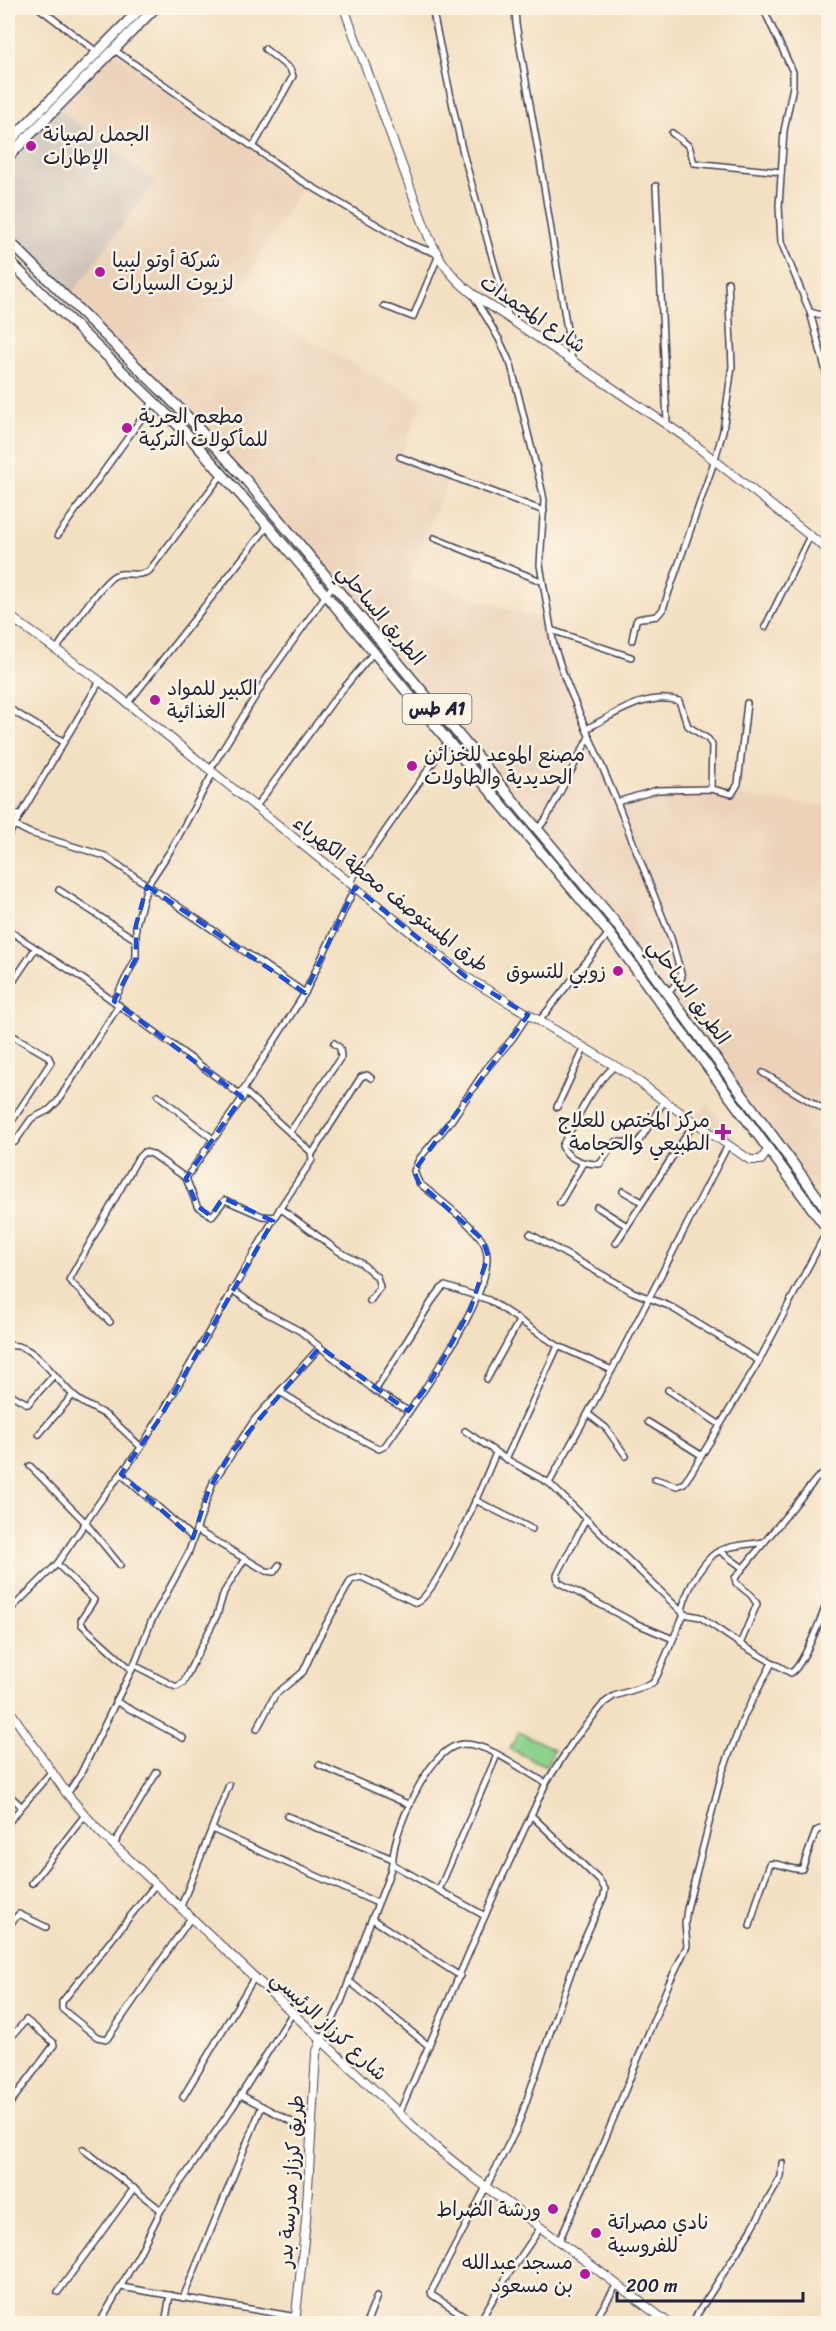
<svg xmlns="http://www.w3.org/2000/svg" width="836" height="2331" font-family="Sriracha,'Playpen Sans Arabic',sans-serif">
  <style>
    .built { fill: #ecd2b9 }
    .industrial { fill: #cec2b9 }
    .green { fill: #8ed38c; stroke: #587a64; stroke-width: 1.5 }
    .lines { fill: none; stroke-linecap: round; stroke-linejoin: round }
    .street-casing { stroke: #413e4f; stroke-width: 8 }
    .secondary-casing { stroke: #413e4f; stroke-width: 10 }
    .highway-casing { stroke: #413e4f; stroke-width: 12 }
    .street { stroke: #fff; stroke-width: 5 }
    .secondary { stroke: #fff; stroke-width: 8 }
    .highway { stroke: #fff; stroke-width: 9 }
    .marked { fill: none; stroke: #1d4ed8; stroke-width: 4.5; stroke-dasharray: 12 8; stroke-linejoin: round }
    .poi-dot { fill: #b5179e; stroke: #fcf5e5; stroke-width: 2 }
    .labels { text-anchor: middle; dominant-baseline: central; stroke-width: 5; stroke-linejoin: round; paint-order: stroke }
    .shield { fill: #fcf5e5; stroke: #63616e; stroke-width: 1.5 }
    .shield-label { font-size: 18px; font-weight: bold; fill: #22223b }
    .poi-label { font-size: 20px; fill: #22223b; stroke: #fcf5e5; text-anchor: start }
    .street-label { font-size: 20px; fill: #22223b; stroke: #fcf5e5 }
  </style>
  <rect width="100%" height="100%" fill="#fcf5e5"/>
  <filter id="ink" filterUnits="userSpaceOnUse"><feTurbulence type="fractalNoise" baseFrequency=".0167" numOctaves="2"/><feDisplacementMap in="SourceGraphic" scale="12" xChannelSelector="R" yChannelSelector="G"/><feConvolveMatrix kernelMatrix="1 2 1 2 8 2 1 2 1" color-interpolation-filters="sRGB"/></filter>
  <filter id="wash" filterUnits="userSpaceOnUse"><feTurbulence type="fractalNoise" baseFrequency=".008" numOctaves="4" result="noise"/><feDisplacementMap in="SourceGraphic" scale="24" xChannelSelector="R" yChannelSelector="G"/><feGaussianBlur stdDeviation="1.35" result="paint"/><feColorMatrix in="noise" values="0 0 0 0 0 0 0 0 0 0 0 0 0 0 0 0 0 1.4 0 .05"/><feComposite in="paint" operator="in"/></filter>
  <g filter="url(#wash)">
    <rect width="100%" height="100%" fill="#f3dfc1"/>
    <g class="built">
      <polygon points="113,49 306,182 233,299 423,400 400,457 451,474 409,578 548,621 554,646 617,802 649,793 711,789 766,800 828,806 828,1211 654,976 245,479 75,306 8,157"/>
      <polygon points="707,1103 742,1147 740,1151 696,1118"/>
    </g>
    <polygon class="industrial" points="56,107 155,181 68,299 8,240 8,157"/>
    <polygon class="green" points="519,1732 554,1749 546,1766 510,1749"/>
  </g>
  <g filter="url(#ink)">
    <g class="lines">
      <g class="street-casing">
        <g id="street">
          <polyline points="39,8 97,52"/>
          <polyline points="432,8 462,149 509,318"/>
          <polyline points="515,8 516,24 539,156 572,360"/>
          <polyline points="763,8 793,72 793,86 784,131 779,206 781,242 810,312 828,379"/>
          <polyline points="113,49 297,178 408,243 435,253"/>
          <polyline points="672,133 689,146 694,163 781,172"/>
          <polyline points="253,147 293,76 290,69 265,49"/>
          <polyline points="656,186 667,423"/>
          <polyline points="473,295 499,339 511,365 542,490 544,500 540,565 554,646 565,679 617,802 671,938 682,977 668,993"/>
          <polyline points="384,306 413,317 438,257"/>
          <polyline points="810,312 828,317"/>
          <polyline points="400,457 544,511"/>
          <polyline points="58,535 154,401"/>
          <polyline points="434,538 541,581"/>
          <polyline points="765,627 810,536"/>
          <polyline points="551,630 631,657"/>
          <path d="M632,640c6,-29 1,-19 25,-24l6,-7 52,-150 8,-28 9,-65 -4,-84"/>
          <path d="M56,650c10,-14 46,-70 60,-75 11,-4 22,3 33,-4l74,-98"/>
          <polyline points="128,703 268,526"/>
          <polyline points="8,708 64,742"/>
          <path d="M586,729c28,-14 60,-38 93,-28l9,25 20,13 4,6 -1,44"/>
          <polyline points="210,770 266,679 333,585"/>
          <polyline points="617,802 657,790 711,789 732,794 738,784 747,703"/>
          <polyline points="255,808 333,701 374,652"/>
          <polyline points="8,810 20,816"/>
          <polyline points="14,825 30,833 105,856 305,993"/>
          <polyline points="538,829 546,819 589,737"/>
          <polyline points="8,836 100,681"/>
          <polyline points="349,883 448,741"/>
          <polyline points="59,890 136,940"/>
          <polyline points="8,930 83,979 238,1093 243,1090 305,993 355,887"/>
          <polyline points="8,989 35,949"/>
          <polyline points="114,1001 136,958 136,925 147,886 172,848 213,773"/>
          <polyline points="540,1020 609,933"/>
          <polyline points="8,1033 48,1056 51,1062 8,1127"/>
          <path d="M615,1066c-25,21 -37,52 -53,80 7,15 23,18 38,18l15,-22 22,1 5,-6 22,-36"/>
          <polyline points="763,1073 828,1112"/>
          <polyline points="158,1095 213,1139"/>
          <polyline points="557,1107 585,1047"/>
          <polyline points="290,1132 341,1057 340,1048 334,1043"/>
          <polyline points="15,1142 31,1119 49,1110 58,1101 119,1005"/>
          <polyline points="312,1154 361,1077 367,1075 371,1078"/>
          <polyline points="186,1178 197,1206 212,1216 225,1200 262,1216 275,1217"/>
          <polyline points="623,1191 642,1202"/>
          <polyline points="560,1203 583,1163"/>
          <polyline points="597,1207 627,1226"/>
          <polyline points="280,1208 338,1251 361,1263 377,1277 380,1287 370,1301"/>
          <polyline points="530,1234 633,1292 669,1306 759,1361"/>
          <polyline points="616,1243 695,1122"/>
          <polyline points="232,1290 266,1313 300,1331 375,1391 408,1411"/>
          <polyline points="110,1322 69,1280 138,1158 144,1152 152,1154 186,1178 246,1093"/>
          <path d="M8,1346c28,-5 50,39 71,54 8,6 19,10 28,16 12,9 23,21 34,31"/>
          <polyline points="487,1379 519,1321"/>
          <polyline points="668,1390 719,1424"/>
          <polyline points="375,1391 432,1301 441,1289 445,1286 489,1300 558,1346 612,1370"/>
          <path d="M280,1392l54,33 45,24 6,-3c25,-36 117,-159 100,-200 -7,-18 -50,-50 -66,-63l-5,-12 5,-12 32,-38 35,-52 26,-30 16,-24"/>
          <polyline points="8,1393 28,1404 54,1375"/>
          <polyline points="588,1414 606,1428 626,1456"/>
          <polyline points="648,1422 701,1455"/>
          <polyline points="465,1431 506,1459 549,1483"/>
          <polyline points="39,1434 73,1395"/>
          <polyline points="506,1459 558,1346"/>
          <polyline points="30,1466 85,1522 120,1565"/>
          <polyline points="121,1474 193,1538"/>
          <polyline points="655,1479 677,1486 684,1483 691,1473 759,1361 828,1229"/>
          <polyline points="475,1500 532,1529"/>
          <polyline points="586,1519 557,1575 558,1582 635,1623 673,1639"/>
          <polyline points="196,1530 266,1571 274,1572 279,1565"/>
          <polyline points="720,1551 743,1568"/>
          <polyline points="57,1564 94,1600 81,1620 82,1625 132,1670"/>
          <polyline points="8,1612 57,1564 103,1497 140,1449 165,1408 280,1208 312,1160 311,1152 243,1090"/>
          <path d="M682,1612c2,-17 18,-46 31,-57 11,-10 36,-10 50,-13"/>
          <path d="M684,1614l16,3 40,27 51,29c12,-7 32,-59 37,-74"/>
          <polyline points="740,1644 757,1604 751,1595 736,1583 735,1578 817,1478 828,1472"/>
          <polyline points="134,1665 176,1687 183,1683 217,1615 224,1592 244,1560"/>
          <polyline points="115,1701 183,1738"/>
          <path d="M257,1729l18,-34 28,-23 16,-35 32,-57 10,-3 55,26c22,-8 69,-125 80,-150"/>
          <polyline points="319,1765 410,1805"/>
          <polyline points="8,1794 21,1806"/>
          <polyline points="67,1794 80,1775 134,1665 151,1622 188,1554 213,1482 255,1419 320,1347"/>
          <polyline points="531,1815 600,1881 605,1889 604,1896 576,1958 517,2128 431,2292 432,2295 471,2320 481,2319 506,2278 541,2227"/>
          <polyline points="287,1816 393,1859"/>
          <polyline points="8,1823 51,1772"/>
          <path d="M212,1829c55,26 110,49 165,74"/>
          <polyline points="113,1846 157,1772"/>
          <polyline points="392,1864 485,1916"/>
          <polyline points="32,1883 85,1815"/>
          <polyline points="155,1885 62,2002 62,2009 97,2037 107,2039 190,1919"/>
          <polyline points="439,1890 497,1755"/>
          <polyline points="180,1909 229,1785"/>
          <polyline points="372,1919 460,1976"/>
          <polyline points="8,1926 19,1914 46,1927"/>
          <path d="M750,1926l8,-29 12,-33c11,-2 21,7 32,5l14,-38 4,-2 8,2"/>
          <polyline points="349,1981 429,2046"/>
          <polyline points="8,2041 26,2020 53,2042 54,2045 8,2106"/>
          <path d="M321,2041c17,-26 26,-54 36,-84 10,-28 23,-56 33,-85 3,-10 3,-21 6,-31 7,-27 36,-96 68,-97 26,0 59,27 82,39"/>
          <polyline points="241,2095 311,2132"/>
          <polyline points="183,2097 254,1978"/>
          <polyline points="399,2114 498,1886 546,1783 574,1740 604,1703 614,1696 652,1684 657,1676 684,1614 549,1483 612,1370 728,1145"/>
          <polyline points="83,2149 161,2210"/>
          <polyline points="559,2241 603,2144 669,1983 687,1946 685,1923 687,1909 722,1773 745,1714 772,1663"/>
          <polyline points="121,2287 297,2317"/>
          <polyline points="58,2292 134,2188"/>
          <polyline points="183,2298 262,2106"/>
          <polyline points="99,2324 138,2256 161,2210 233,2107 292,2014"/>
          <polyline points="165,2324 170,2295"/>
          <polyline points="366,2324 377,2296"/>
          <polyline points="593,2324 617,2284"/>
          <polyline points="691,2324 751,2230 781,2177 782,2163"/>
        </g>
      </g>
      <g class="secondary-casing">
        <g id="secondary">
          <path d="M344,8l80,217c11,29 24,50 49,69l212,143 143,113"/>
          <polyline points="8,615 100,681 466,977 630,1075 664,1101 750,1160 761,1160 769,1149"/>
          <polyline points="8,1708 67,1794 99,1831 433,2145 470,2175 670,2324"/>
          <polyline points="295,2324 306,2221 316,2054 321,2041"/>
        </g>
      </g>
      <g class="highway-casing">
        <g id="highway">
          <polyline points="8,143 141,8"/>
          <polyline points="8,157 155,8"/>
          <polyline points="8,240 186,415 245,479 615,922 828,1211"/>
          <polyline points="8,260 187,434 268,526 609,933 828,1230"/>
        </g>
      </g>
      <use href="#street" class="street"/>
      <use href="#secondary" class="secondary"/>
      <use href="#highway" class="highway"/>
    </g>
  </g>
  <path class="marked" d="M147,886l158,107 50,-106 111,90 62,38 -114,156 5,12 64,57 5,16 -18,54 -41,74 -21,27 -88,-64 -89,106 -22,36 -16,49 -72,-64 37,-53 115,-200 -50,-23 -12,18 -14,-10 -11,-28 56,-81 -128,-96 22,-43v-33z"/>
  <g class="poi-dot">
    <circle cx="31" cy="146" r="6"/>
    <circle cx="100" cy="272" r="6"/>
    <circle cx="127" cy="428" r="6"/>
    <circle cx="155" cy="700" r="6"/>
    <circle cx="412" cy="766" r="6"/>
    <circle cx="618" cy="971" r="6"/>
    <path d="M720 1123h6v6h6v6h-6v6h-6v-6h-6v-6h6z"/>
    <circle cx="553" cy="2209" r="6"/>
    <circle cx="596" cy="2233" r="6"/>
    <circle cx="585" cy="2274" r="6"/>
  </g>
  <g class="labels">
    <rect class="shield" x="402.5" y="694" width="69" height="30" rx="4.5"/>
    <g class="shield-label">
      <text x="437" y="709">طس A1</text>
    </g>
    <g class="poi-label">
      <text x="43" y="134">الجمل لصيانة<tspan x="43" dy="23">الإطارات</tspan></text>
      <text x="112" y="260">شركة أوتو ليبيا<tspan x="112" dy="23">لزيوت السيارات</tspan></text>
      <text x="139" y="416">مطعم الحرية<tspan x="139" dy="23">للمأكولات التركية</tspan></text>
      <text x="167" y="688">الكبير للمواد<tspan x="167" dy="23">الغذائية</tspan></text>
      <text x="424" y="754">مصنع الموعد للخزائن<tspan x="424" dy="23">الحديدية والطاولات</tspan></text>
      <text x="606" y="971" text-anchor="end">زوبي للتسوق</text>
      <text x="710" y="1120" text-anchor="end">مركز المختص للعلاج<tspan x="710" dy="23">الطبيعي والحجامة</tspan></text>
      <text x="541" y="2209" text-anchor="end">ورشة الضراط</text>
      <text x="608" y="2222">نادي مصراتة<tspan x="608" dy="23">للفروسية</tspan></text>
      <text x="573" y="2262" text-anchor="end">مسجد عبدالله<tspan x="573" dy="23">بن مسعود</tspan></text>
    </g>
    <g class="street-label">
      <text transform="translate(533 314) rotate(34)">شارع المجمدات</text>
      <text transform="translate(381 615) rotate(50)">الطريق الساحلي</text>
      <text transform="translate(391 894) rotate(38)">طرق المستوصف محطة الكهرباء</text>
      <text transform="translate(689 992) rotate(54)">الطريق الساحلي</text>
      <text transform="translate(329 2026) rotate(43)">شارع كرزاز الرئيسي</text>
      <text transform="translate(291 2181) rotate(-86)">طريق كرزاز مدرسة بدر</text>
    </g>
  </g>
  <rect width="836" height="2331" fill="none" stroke="#fcf5e5" stroke-width="30"/>
  <path d="M617 2292v9h186v-9" fill="none" stroke="#22223b" stroke-width="3"/>
  <text x="626" y="2292" font-size="18" fill="#22223b" stroke="#fcf5e5" stroke-width="4.5" paint-order="stroke">200 m</text>
</svg>
